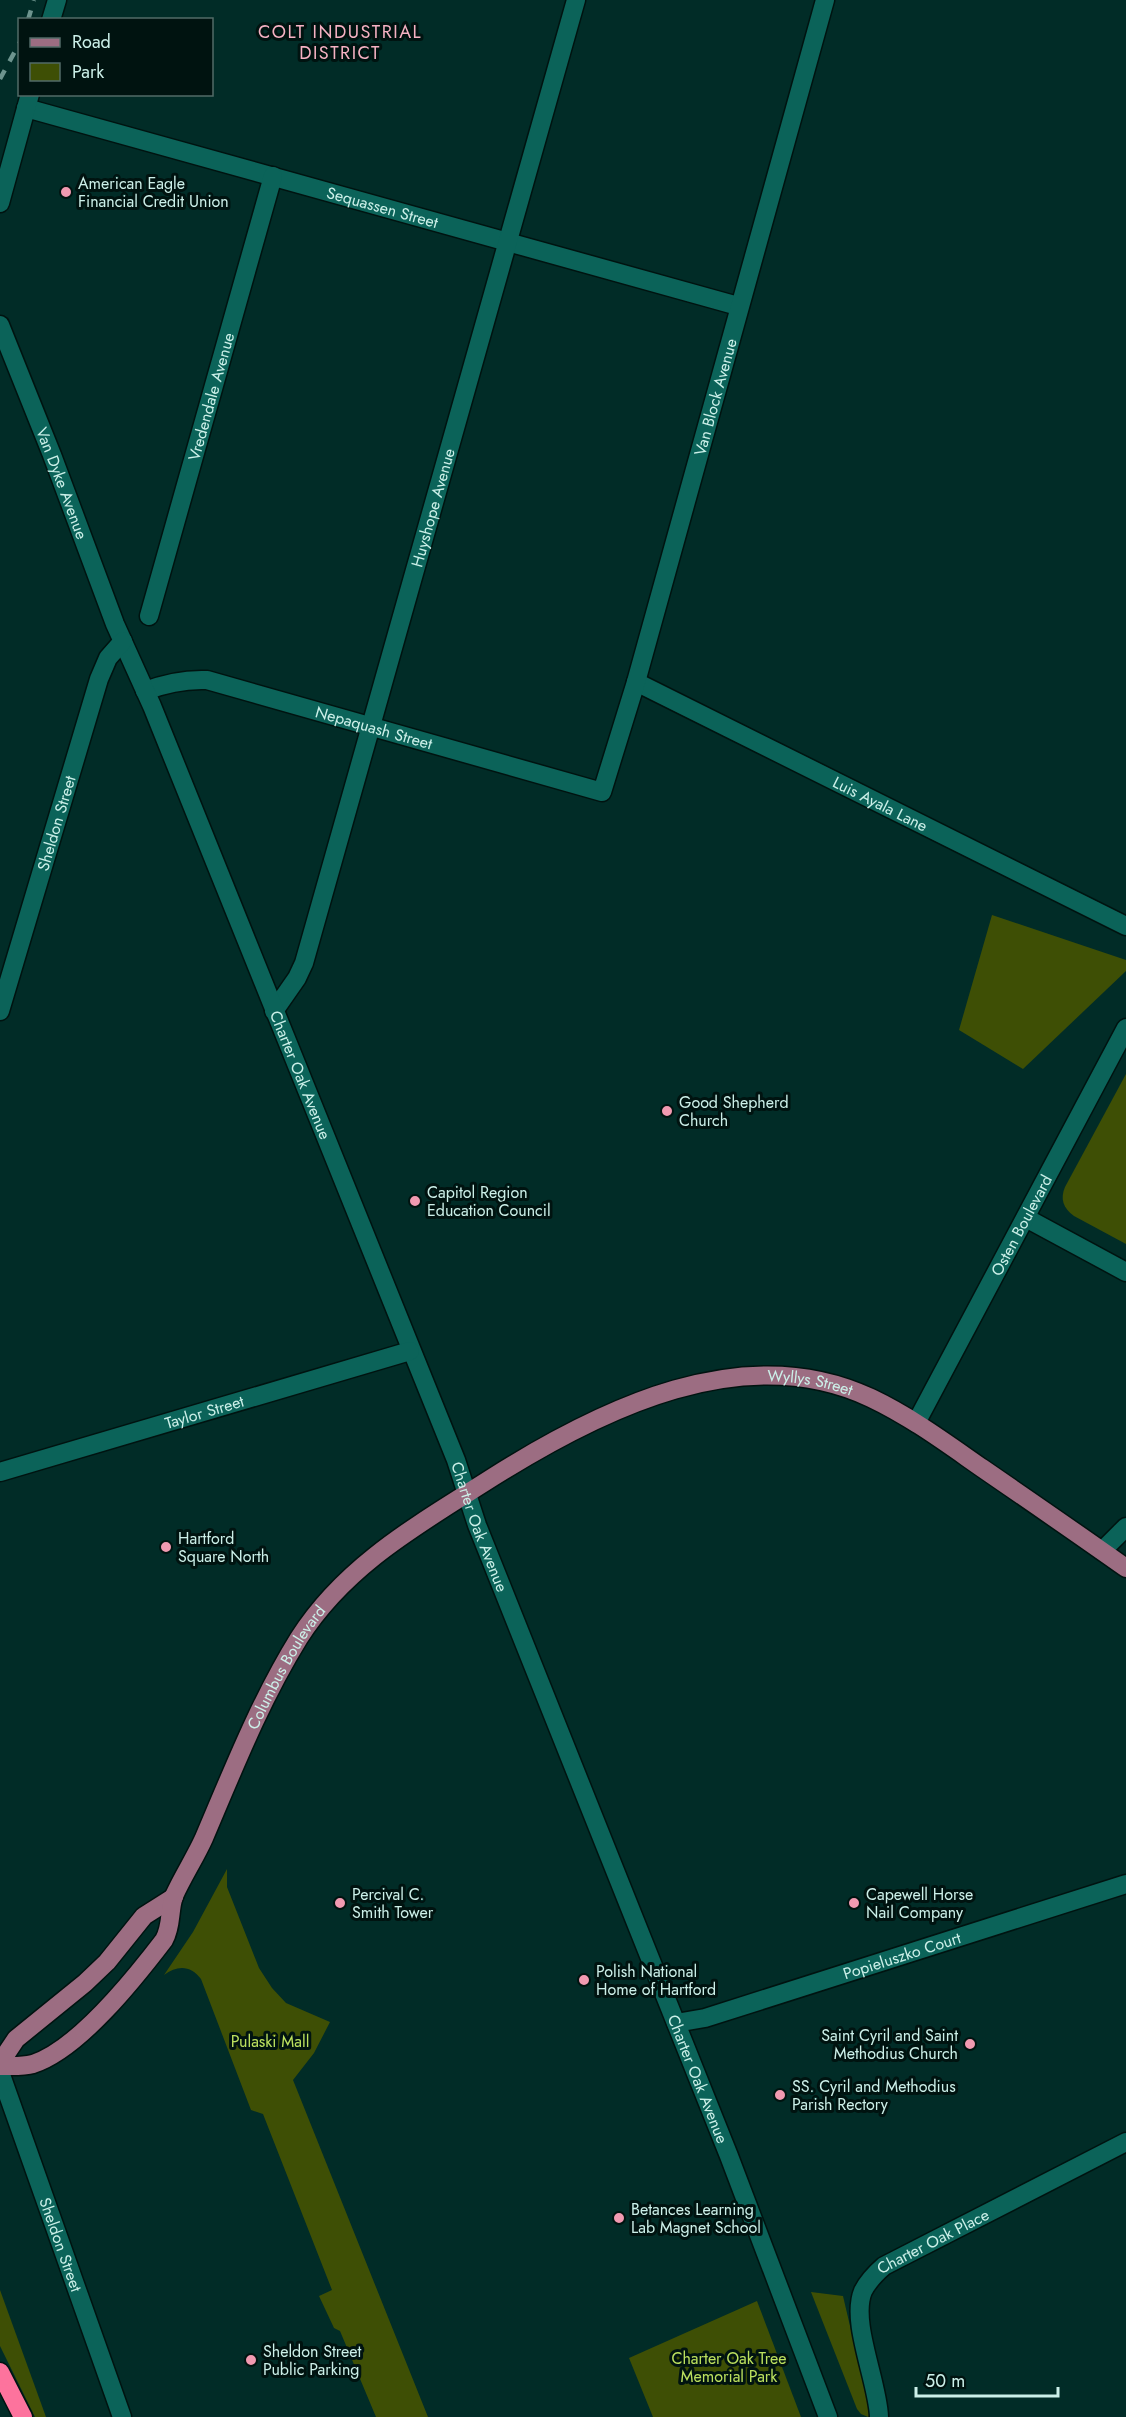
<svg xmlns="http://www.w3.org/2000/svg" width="1126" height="2417" font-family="Jost,sans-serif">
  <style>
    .green { fill: #3e4f05 }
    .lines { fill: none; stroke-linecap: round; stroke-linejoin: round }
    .minor-casing { stroke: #001310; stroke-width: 21 }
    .tertiary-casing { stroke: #001310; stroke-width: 21 }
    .primary-casing { stroke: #001310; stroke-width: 21 }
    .motorway-casing { stroke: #001310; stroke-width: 21 }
    .minor { stroke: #0b6359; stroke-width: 18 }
    .tertiary { stroke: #0b6359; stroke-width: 18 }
    .primary { stroke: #9c6d82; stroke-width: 18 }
    .motorway { stroke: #fd739d; stroke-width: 18 }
    .rail { stroke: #6d948e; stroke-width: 4.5; stroke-dasharray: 10 10; stroke-linecap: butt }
    .poi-dot { fill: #f19ab1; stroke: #001310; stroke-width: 2 }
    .labels { text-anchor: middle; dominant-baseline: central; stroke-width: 6; stroke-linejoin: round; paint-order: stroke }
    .poi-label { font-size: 16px; fill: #ccf0e9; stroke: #001310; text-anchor: start }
    .street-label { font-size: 16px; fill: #ccf0e9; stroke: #001310 }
    .park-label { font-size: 16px; fill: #bce15f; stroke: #001310 }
    .neighbourhood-label { font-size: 18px; letter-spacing: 1.5px; fill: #f5b2c3; stroke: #001310 }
  </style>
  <rect width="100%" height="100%" fill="#012c27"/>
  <g class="green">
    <polygon points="992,915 1126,960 1126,971 1023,1069 959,1030"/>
    <path d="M1126,1074v170l-52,-28c-11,-8 -14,-17 -9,-29z"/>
    <path d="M227,1869v18l32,81 13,20 14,15 44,19 -16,31 -21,27 135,337h-52l-36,-86 -6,-3 -15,-32 13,-6 -69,-176 -12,-4 -50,-131c-10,-14 -24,-14 -37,-4l29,-43z"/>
    <polygon points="0,2290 46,2417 35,2417 0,2346"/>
    <polygon points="811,2292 843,2296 868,2403 870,2415 868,2417 861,2414 857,2409"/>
    <polygon points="757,2301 801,2417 653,2417 629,2358"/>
  </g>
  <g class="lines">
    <g class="minor-casing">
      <g id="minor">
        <path id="s1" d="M26,108l712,198"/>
        <path id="s2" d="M149,616l124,-440"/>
        <path id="s3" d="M636,682l490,244"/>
        <path id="s4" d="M145,691c21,-8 39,-12 62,-11l395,112 34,-110 189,-682"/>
        <path id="s5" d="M274,1011l23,-33 7,-15 272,-963"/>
        <polyline points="1026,1218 1126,1272"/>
        <path id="s6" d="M916,1423l210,-395"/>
        <polyline points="1102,1551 1126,1527"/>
        <path id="s7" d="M676,2023l29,-5 421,-134"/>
        <path id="s8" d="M879,2417c-1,-35 -29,-95 -16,-126 5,-10 13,-18 21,-25l242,-124"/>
      </g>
    </g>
    <g class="tertiary-casing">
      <g id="tertiary">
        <polyline points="51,20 57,0"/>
        <polyline points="0,203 30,94"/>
        <path id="s9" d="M0,325l52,130 63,169 37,82 304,754 21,65 252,631 99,261"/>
        <path id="s10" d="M0,1011l99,-332 9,-21 15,-17"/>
        <path id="s11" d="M0,1472l410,-121"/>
        <path id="s12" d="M0,2072l122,345"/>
      </g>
    </g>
    <g class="primary-casing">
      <g id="primary">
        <polyline points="0,2063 16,2039 85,1983 107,1962 144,1916 174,1897"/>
        <path id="s13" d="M0,2066c11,0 22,1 33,-2 46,-15 102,-86 131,-124 8,-14 5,-30 10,-44 9,-20 21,-38 30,-58 29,-68 56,-137 95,-200 47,-74 122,-115 194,-161 108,-68 251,-139 378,-79 40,19 75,45 111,70 48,33 96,66 144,100"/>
      </g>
    </g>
    <g class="motorway-casing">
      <polyline id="motorway" points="0,2372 23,2417"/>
    </g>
    <use href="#minor" class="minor"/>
    <use href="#tertiary" class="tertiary"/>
    <use href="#primary" class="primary"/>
    <use href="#motorway" class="motorway"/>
    <g class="rail">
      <polyline points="28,20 34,0"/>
      <polyline points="0,79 20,42"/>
    </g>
  </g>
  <g class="poi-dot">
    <circle cx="66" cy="192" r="6"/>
    <circle cx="667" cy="1111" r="6"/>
    <circle cx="415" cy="1201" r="6"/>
    <circle cx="166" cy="1547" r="6"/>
    <circle cx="340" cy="1903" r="6"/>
    <circle cx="854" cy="1903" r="6"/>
    <circle cx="584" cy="1980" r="6"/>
    <circle cx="970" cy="2044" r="6"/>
    <circle cx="780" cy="2095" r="6"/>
    <circle cx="619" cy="2218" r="6"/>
    <circle cx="251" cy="2360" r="6"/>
  </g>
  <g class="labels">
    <g class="poi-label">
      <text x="78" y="183">American Eagle<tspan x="78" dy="18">Financial Credit Union</tspan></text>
      <text x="679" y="1102">Good Shepherd<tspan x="679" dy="18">Church</tspan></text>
      <text x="427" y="1192">Capitol Region<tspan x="427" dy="18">Education Council</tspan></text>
      <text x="178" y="1538">Hartford<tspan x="178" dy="18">Square North</tspan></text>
      <text x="352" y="1894">Percival C.<tspan x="352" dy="18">Smith Tower</tspan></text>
      <text x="866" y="1894">Capewell Horse<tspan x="866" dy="18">Nail Company</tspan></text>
      <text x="596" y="1971">Polish National<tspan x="596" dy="18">Home of Hartford</tspan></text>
      <text x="958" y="2035" text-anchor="end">Saint Cyril and Saint<tspan x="958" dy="18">Methodius Church</tspan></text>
      <text x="792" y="2086">SS. Cyril and Methodius<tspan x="792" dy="18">Parish Rectory</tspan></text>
      <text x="631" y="2209">Betances Learning<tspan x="631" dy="18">Lab Magnet School</tspan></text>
      <text x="263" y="2351">Sheldon Street<tspan x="263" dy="18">Public Parking</tspan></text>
    </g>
    <g class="street-label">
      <text stroke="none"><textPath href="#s1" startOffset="370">Sequassen Street</textPath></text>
      <text stroke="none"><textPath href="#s2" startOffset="228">Vredendale Avenue</textPath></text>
      <text stroke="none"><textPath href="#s4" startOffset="885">Van Block Avenue</textPath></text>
      <text stroke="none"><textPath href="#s9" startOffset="170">Van Dyke Avenue</textPath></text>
      <text stroke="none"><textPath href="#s5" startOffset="530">Huyshope Avenue</textPath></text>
      <text stroke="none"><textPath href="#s4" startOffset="237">Nepaquash Street</textPath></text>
      <text stroke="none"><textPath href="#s3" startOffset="273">Luis Ayala Lane</textPath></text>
      <text stroke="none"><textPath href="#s10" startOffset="196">Sheldon Street</textPath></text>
      <text stroke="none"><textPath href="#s9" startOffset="808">Charter Oak Avenue</textPath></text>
      <text stroke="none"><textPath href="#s6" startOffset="224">Osten Boulevard</textPath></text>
      <text stroke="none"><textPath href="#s13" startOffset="1142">Wyllys Street</textPath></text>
      <text stroke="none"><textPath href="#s11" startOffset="213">Taylor Street</textPath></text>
      <text stroke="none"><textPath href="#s9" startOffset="1294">Charter Oak Avenue</textPath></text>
      <text stroke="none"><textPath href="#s13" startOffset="516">Columbus Boulevard</textPath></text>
      <text stroke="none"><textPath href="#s7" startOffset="236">Popieluszko Court</textPath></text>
      <text stroke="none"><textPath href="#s9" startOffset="1888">Charter Oak Avenue</textPath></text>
      <text stroke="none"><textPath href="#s8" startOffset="216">Charter Oak Place</textPath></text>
      <text stroke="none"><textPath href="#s12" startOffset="183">Sheldon Street</textPath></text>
    </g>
    <g class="park-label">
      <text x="270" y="2041">Pulaski Mall</text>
      <text x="729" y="2358">Charter Oak Tree<tspan x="729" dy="18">Memorial Park</tspan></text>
    </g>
    <g class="neighbourhood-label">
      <text x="340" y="32">COLT INDUSTRIAL<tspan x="340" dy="21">DISTRICT</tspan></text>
    </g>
  </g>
  <rect x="18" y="18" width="195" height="78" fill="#001310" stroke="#526b67" stroke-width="1.5"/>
  <rect x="30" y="38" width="30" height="9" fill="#9c6d82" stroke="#526b67" stroke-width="1.5"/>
  <text x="72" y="48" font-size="18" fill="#ccf0e9">Road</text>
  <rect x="30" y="63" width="30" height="18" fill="#3e4f05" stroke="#526b67" stroke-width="1.5"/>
  <text x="72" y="78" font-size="18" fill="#ccf0e9">Park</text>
  <path d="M916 2387v9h142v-9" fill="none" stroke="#ccf0e9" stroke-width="3"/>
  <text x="925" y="2387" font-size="18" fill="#ccf0e9" stroke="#001310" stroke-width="4.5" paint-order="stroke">50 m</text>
</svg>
